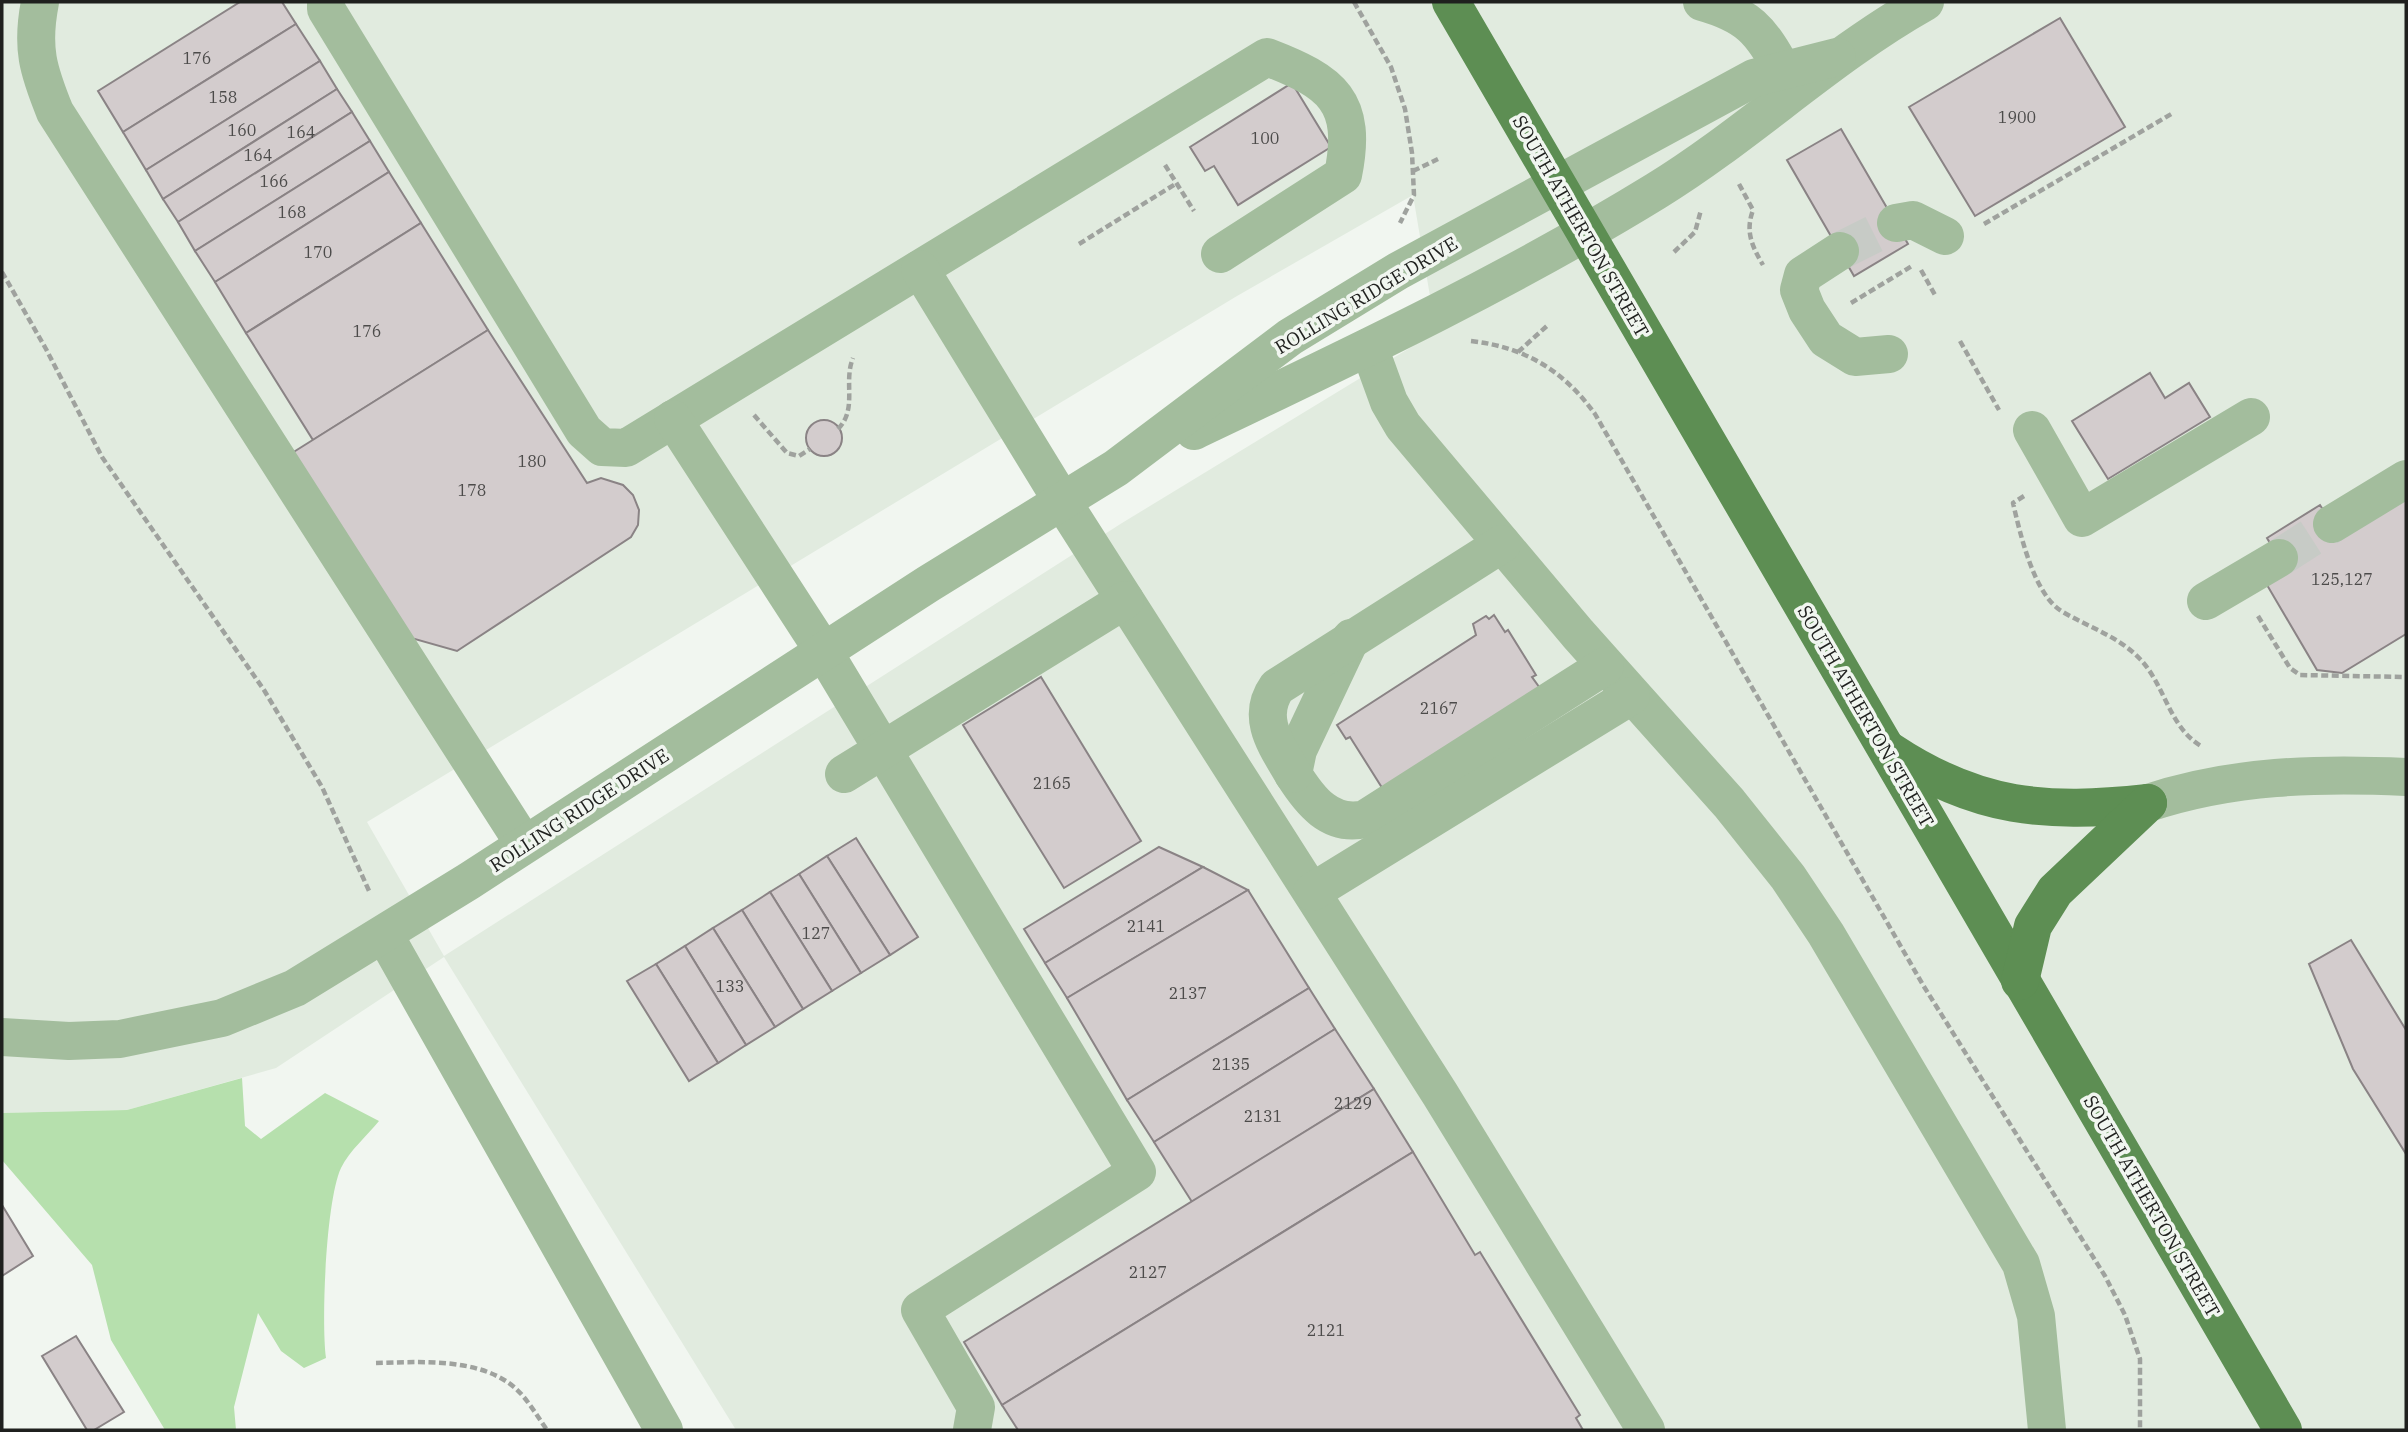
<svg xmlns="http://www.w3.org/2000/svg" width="2408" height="1432" font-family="'IBM Plex Serif',serif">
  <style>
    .built { fill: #e1ebdf; fill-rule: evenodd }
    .green { fill: #b6e0ad }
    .building { fill: #d3cccd; stroke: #8a8385; stroke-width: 2 }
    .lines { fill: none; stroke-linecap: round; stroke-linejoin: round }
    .minor-tunnel { stroke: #c7cbc6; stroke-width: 38; stroke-dasharray: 38 19; stroke-linecap: butt }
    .path { stroke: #9fa29e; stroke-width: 4.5; stroke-dasharray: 7 3.5; stroke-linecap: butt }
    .minor { stroke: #a3bd9d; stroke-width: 38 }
    .major { stroke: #5d8e53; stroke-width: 38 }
    .labels { text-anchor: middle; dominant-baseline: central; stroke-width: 7; stroke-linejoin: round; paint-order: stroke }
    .number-label { font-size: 16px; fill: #4c4b4a }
    .street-label { font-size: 19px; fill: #1f201e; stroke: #f1f6f0 }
  </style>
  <rect width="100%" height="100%" fill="#f1f6f0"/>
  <path class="built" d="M2,2h2404v1428h-1670l-292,-473 -168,111 -149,42 -125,3zM1413,195l23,137 -314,191 -678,433 -77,-134 870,-526z"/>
  <path class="green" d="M242,1078l3,48 16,13 64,-46 54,28c-11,14 -30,30 -38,47 -15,32 -20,153 -15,190l-22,10 -23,-17 -23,-38 -24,94 2,23h-71l-54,-90 -19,-75 -90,-105v-47l125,-3z"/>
  <g class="building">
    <polygon points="240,2 282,2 296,24 123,132 98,91"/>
    <polygon points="2060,18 2125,127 1975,216 1909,107"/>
    <polygon points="296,24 320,61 146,170 123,132"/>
    <polygon points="320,61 337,89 163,199 146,170"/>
    <polygon points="1292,83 1331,147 1238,205 1214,166 1205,171 1190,147"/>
    <polygon points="337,89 352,112 178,222 163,199"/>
    <polygon points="352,112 370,141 195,251 178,222"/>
    <polygon points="1841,129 1908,244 1854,276 1787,160"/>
    <polygon points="370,141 389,172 215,282 195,251"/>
    <polygon points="389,172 421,223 246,333 215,282"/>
    <polygon points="421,223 488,330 313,440 246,333"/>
    <polygon points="488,330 587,483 601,478 623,485 633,495 639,510 638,525 631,537 457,651 404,636 292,453"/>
    <polygon points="2150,373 2165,398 2189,383 2210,417 2108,479 2072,421"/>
    <circle cx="824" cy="438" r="18"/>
    <polygon points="2406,496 2406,634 2342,673 2317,670 2267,585 2279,558 2267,538 2320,505 2341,538"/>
    <polygon points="1494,615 1505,632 1508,630 1536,675 1532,677 1542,691 1386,794 1350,737 1346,739 1337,725 1476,635 1473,624 1486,616 1489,619"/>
    <polygon points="1041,677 1141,841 1064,888 963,725"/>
    <polygon points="856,838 918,937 890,955 827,856"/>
    <polygon points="1159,847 1203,867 1045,963 1024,929"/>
    <polygon points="827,856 890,955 861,973 799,874"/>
    <polygon points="1203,867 1248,890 1067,998 1045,963"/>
    <polygon points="799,874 861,973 832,991 770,892"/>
    <polygon points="1248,890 1309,988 1127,1100 1067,998"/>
    <polygon points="770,892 832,991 803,1009 742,910"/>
    <polygon points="742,910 803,1009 775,1027 713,928"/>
    <polygon points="713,928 775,1027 746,1045 685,946"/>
    <polygon points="2351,940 2406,1030 2406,1154 2353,1069 2309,964"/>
    <polygon points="685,946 746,1045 718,1063 656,964"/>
    <polygon points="656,964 718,1063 689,1081 627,981"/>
    <polygon points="1309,988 1335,1029 1154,1142 1127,1100"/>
    <polygon points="1335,1029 1374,1089 1192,1202 1154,1142"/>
    <polygon points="1374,1089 1413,1152 1002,1405 964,1342"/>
    <polygon points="1413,1152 1475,1255 1480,1252 1580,1415 1576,1418 1583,1430 1018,1430 1002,1405"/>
    <polygon points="2,1205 33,1256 2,1276"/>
    <polygon points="76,1336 124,1412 94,1430 87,1430 42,1356"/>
  </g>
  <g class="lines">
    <g class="minor-tunnel">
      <polyline points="1840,251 1896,223"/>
      <polyline points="2279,558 2332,524"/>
    </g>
    <g class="path">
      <polyline points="1354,2 1391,67 1405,109 1412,153 1414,195 1400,223"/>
      <polyline points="1165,165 1194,211"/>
      <polyline points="1413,171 1438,159"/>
      <path d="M1739,184l14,26c-8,22 -1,36 10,55"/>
      <polyline points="1984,224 2173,113"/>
      <polyline points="1079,244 1177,183"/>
      <polyline points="1674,252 1695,232 1701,210"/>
      <polyline points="1921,270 1935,295"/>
      <polyline points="2,272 46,349 102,457 264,690 322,787 370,893"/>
      <polyline points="1851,303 1912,266"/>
      <path d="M1471,341c54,6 93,30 124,73l328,571 182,291 20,39 15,44v71"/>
      <polyline points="1960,341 1999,410"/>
      <polyline points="1518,352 1548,325"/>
      <polyline points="754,415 787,453 799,456 810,449"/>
      <path d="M838,429c20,-20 5,-47 15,-71"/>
      <path d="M2024,496l-11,7c7,30 21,93 50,109 27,16 55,24 77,47 25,26 29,68 61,87"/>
      <polyline points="2258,616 2290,668 2300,675 2405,677"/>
      <path d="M376,1363c43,-1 102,-6 138,24 13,11 23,29 33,43"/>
    </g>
    <g class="minor">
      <path d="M40,2c-9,46 -2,68 15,110l469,732"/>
      <path d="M326,2v7l258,422 18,16 24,1 641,-391c65,25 91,44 76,118l-123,79"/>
      <path d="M1702,2c46,13 59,28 81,69"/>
      <polyline points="1896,223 1913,220 1945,236"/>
      <polyline points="1840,251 1803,275 1799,290 1807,310 1826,339 1855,357 1889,354"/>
      <polyline points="920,269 1062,501 1440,1094 1646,1430"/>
      <polyline points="1369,347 1389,402 1403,426 1578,634 1729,803 1788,877 1826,934 2021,1264 2036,1316 2047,1430"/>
      <polyline points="673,419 824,652 1137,1172 920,1310 976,1407 972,1430"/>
      <polyline points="2032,430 2082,518 2251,417"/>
      <path d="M1194,431c157,-75 314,-149 462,-240 94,-58 173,-135 269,-189"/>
      <polyline points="2332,524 2406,479"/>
      <polyline points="2206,601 2279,558"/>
      <path d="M1351,638l-53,112 -5,24c17,27 37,53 72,45l240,-153"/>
      <polyline points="844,774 1125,600"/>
      <path d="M1293,774c-16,-28 -38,-56 -16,-87l225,-143"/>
      <path d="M2148,803c84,-28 170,-30 258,-26"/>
      <polyline points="1312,892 1631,696"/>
      <polyline points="384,934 664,1430"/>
      <polyline points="2,1037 69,1041 120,1039 222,1018 295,988 469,881 928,584 1116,468 1290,337 1398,271 1754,78 1837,57"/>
    </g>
    <g class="major">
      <polyline points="1451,2 2283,1430"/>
      <path d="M1890,751c87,58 156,63 258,52"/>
      <polyline points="2020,981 2033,926 2055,891 2148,803"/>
    </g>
  </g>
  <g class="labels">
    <g class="number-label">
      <text x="197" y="58">176</text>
      <text x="223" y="97">158</text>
      <text x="2017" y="117">1900</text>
      <text x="242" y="130">160</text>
      <text x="301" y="132">164</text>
      <text x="1265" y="138">100</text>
      <text x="258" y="155">164</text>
      <text x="274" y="181">166</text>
      <text x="292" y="212">168</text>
      <text x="318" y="252">170</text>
      <text x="367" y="331">176</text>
      <text x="532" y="461">180</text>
      <text x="472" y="490">178</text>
      <text x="2342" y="579">125,127</text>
      <text x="1439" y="708">2167</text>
      <text x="1052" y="783">2165</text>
      <text x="1146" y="926">2141</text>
      <text x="816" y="933">127</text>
      <text x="730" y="986">133</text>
      <text x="1188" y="993">2137</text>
      <text x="1231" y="1064">2135</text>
      <text x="1353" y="1103">2129</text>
      <text x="1263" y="1116">2131</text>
      <text x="1148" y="1272">2127</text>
      <text x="1326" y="1330">2121</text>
    </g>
    <g class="street-label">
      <text transform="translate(1581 226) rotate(60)">SOUTH ATHERTON STREET</text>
      <text transform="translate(1366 295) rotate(-31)">ROLLING RIDGE DRIVE</text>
      <text transform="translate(1866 716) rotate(60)">SOUTH ATHERTON STREET</text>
      <text transform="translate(579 810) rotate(-33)">ROLLING RIDGE DRIVE</text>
      <text transform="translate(2152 1206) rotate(60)">SOUTH ATHERTON STREET</text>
    </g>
  </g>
  <rect width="2408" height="1432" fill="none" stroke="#1f201e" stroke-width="7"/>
</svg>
